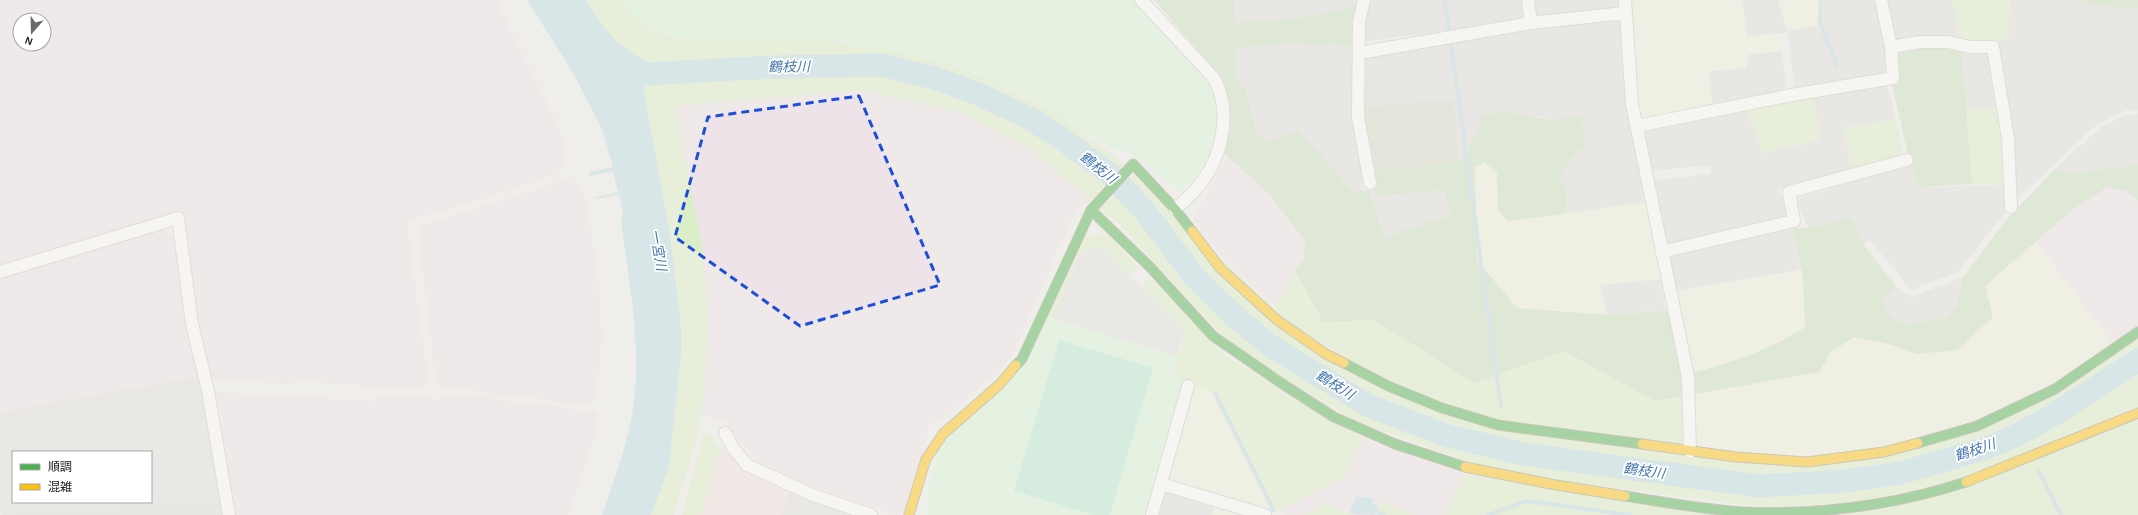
<svg xmlns="http://www.w3.org/2000/svg" width="2138" height="515" font-family="Karla,'Noto Sans JP',sans-serif">
  <style>
    .residential { fill: #dfdddb }
    .commercial { fill: #f2e2e0 }
    .industrial { fill: #ede3e9; fill-rule: evenodd }
    .construction { fill: #d9d9cb }
    .farmland { fill: #eff0dd }
    .grass { fill: #dceec8 }
    .forest { fill: #cadfbf }
    .park { fill: #d8f6d8 }
    .pitch { fill: #b4e8d3 }
    .parking { fill: #e0dfde }
    .water { fill: #bddbe4 }
    .lines { fill: none; stroke-linecap: round; stroke-linejoin: round }
    .stream { stroke: #bddbe4; stroke-width: 4 }
    .river { stroke: #bddbe4; stroke-width: 23 }
    .street-casing { stroke: #c9c8c6; stroke-width: 14 }
    .fast-casing { stroke: #999b80; stroke-width: 11 }
    .slow-casing { stroke: #999b80; stroke-width: 11 }
    .street { stroke: #fdfcfc; stroke-width: 12 }
    .fast { stroke: #4caf50; stroke-width: 9 }
    .slow { stroke: #ffc107; stroke-width: 9 }
    .marked { fill: none; stroke: #1d4ed8; stroke-width: 3; stroke-dasharray: 8 5; stroke-linejoin: round }
    .labels { text-anchor: middle; dominant-baseline: central; stroke-width: 3.5; stroke-linejoin: round; paint-order: stroke }
    .water-label { font-size: 14px; font-style: italic; fill: #4478b0; stroke: #fff }
  </style>
  <rect width="100%" height="100%" fill="#f0eeea"/>
  <g class="residential">
    <polygon points="1234,0 1360,0 1358,6 1301,18 1235,23"/>
    <polygon points="1367,0 1523,0 1526,20 1362,42"/>
    <polygon points="1533,0 1618,0 1618,5 1614,9 1535,17"/>
    <polygon points="1742,0 1778,0 1788,31 1823,24 1823,0 1877,0 1889,70 1885,75 1794,88 1788,32 1747,37"/>
    <polygon points="1884,0 1952,0 1960,36 1925,37 1892,43"/>
    <polygon points="2010,0 2086,0 2087,4 2119,8 2138,8 2138,110 2126,110 2095,126 2015,201 2014,146 1997,40 2008,40"/>
    <polygon points="1615,18 1620,22 1627,103 1646,202 1564,214 1567,193 1559,176 1577,151 1586,146 1582,115 1553,120 1541,116 1478,130 1459,162 1454,99 1362,107 1363,62 1367,55"/>
    <polygon points="1303,43 1313,47 1330,44 1355,47 1364,177 1361,190 1356,196 1298,130 1267,143 1256,132 1246,90 1236,80 1236,48"/>
    <polygon points="1962,50 1985,50 1991,54 1998,107 1967,109"/>
    <polygon points="1782,51 1786,84 1783,92 1712,105 1709,71 1745,68 1749,54"/>
    <polygon points="1887,84 1896,119 1843,128 1853,169 1779,189 1788,213 1786,218 1671,244 1666,240 1654,180 1711,174 1710,165 1652,171 1645,133 1650,127 1746,109 1763,153 1820,140 1814,97"/>
    <polygon points="2138,114 2138,165 2074,173 2055,169 2102,126 2128,115"/>
    <polygon points="1911,165 1918,187 2005,185 2007,210 1958,272 1911,290 1870,240 1864,245 1851,217 1808,228 1798,203 1800,198"/>
    <polygon points="1371,183 1378,196 1444,190 1452,216 1399,232 1385,239 1369,191"/>
    <polygon points="1793,228 1800,270 1675,291 1670,260 1673,255"/>
    <polygon points="1962,278 1957,307 1946,318 1902,325 1886,313 1883,301 1895,286 1911,297"/>
    <polygon points="1660,279 1665,310 1607,315 1600,285"/>
    <polygon points="1164,489 1215,505 1212,515 1157,515"/>
    <polygon points="222,496 225,515 1,515 0,513"/>
  </g>
  <polygon class="commercial" points="720,447 736,457 739,465 757,476 808,501 852,515 701,515"/>
  <g class="industrial">
    <path d="M0,0h496l61,123 9,28 -5,2 2,11 -6,10 -77,26 -73,21 22,165 -47,1 -84,-6 -8,3 -78,-5 -13,-52 -17,-117 -16,6 -166,49zM20,20h24v24h-24z"/>
    <polygon points="853,91 876,93 962,113 1032,151 1091,200 1075,210 1013,355 999,371 943,418 931,423 904,514 901,515 896,515 796,481 756,460 743,443 737,444 732,436 727,422 700,415 709,330 675,106"/>
    <polygon points="1228,156 1269,194 1305,241 1304,259 1295,270 1275,307 1212,247 1192,219"/>
    <polygon points="570,176 576,179 586,197 599,286 602,335 597,399 586,405 436,386 418,234 420,229 425,225 550,185"/>
    <polygon points="2108,187 2128,192 2138,201 2138,328 2114,345 2036,242 2072,210"/>
    <polygon points="161,229 175,236 209,413 151,502 151,452 13,452 13,502 146,502 0,513 0,278"/>
    <polygon points="216,392 376,401 376,396 430,398 437,400 445,393 597,412 596,430 569,515 232,515 221,438 222,420"/>
    <polygon points="1362,438 1465,474 1443,515 1413,515 1381,502 1375,515 1353,515 1325,503 1305,515 1283,515 1280,510 1345,477"/>
  </g>
  <polygon class="construction" points="1454,99 1459,162 1371,171 1362,107"/>
  <g class="farmland">
    <polygon points="1632,0 1742,0 1747,37 1779,33 1782,51 1749,54 1746,68 1709,71 1712,105 1643,119 1638,93"/>
    <polygon points="1778,0 1823,0 1823,24 1788,31"/>
    <polygon points="1484,162 1497,173 1498,210 1509,221 1646,202 1660,279 1600,285 1607,315 1517,308 1477,260 1475,167"/>
    <polygon points="2036,242 2114,345 2034,397 1915,442 1800,458 1694,444 1694,395 1819,372 1831,352 1854,337 1886,343 1917,354 1985,286"/>
    <polygon points="1800,270 1804,295 1805,327 1786,340 1744,358 1693,373 1675,291"/>
    <polygon points="1193,385 1215,393 1274,511 1168,484 1165,477"/>
    <polygon points="1215,505 1252,515 1212,515"/>
  </g>
  <g class="grass">
    <path d="M587,0h34l5,9 42,28 166,5 82,13 36,10 43,17 61,31 69,52 -10,10c-18,-14 -34,-29 -53,-42 -56,-37 -134,-69 -202,-73l-192,7c-24,-4 -47,-18 -63,-37 -7,-9 -12,-20 -18,-30z"/>
    <polygon points="1952,0 2010,0 2008,40 1969,41 1960,36"/>
    <path d="M882,68c94,20 154,53 229,111l-20,21 -59,-49 -70,-38 -86,-20 -23,-2 -178,15 29,149 5,75 -9,98 -26,87h-23l18,-48 12,-114v-25l-11,-94 -26,-141 -1,-8 4,-6 14,-4 37,1z"/>
    <polygon points="1814,97 1820,140 1763,153 1746,109"/>
    <polygon points="1998,107 2004,143 2005,185 1972,184 1967,109"/>
    <polygon points="1896,119 1903,155 1853,169 1843,128"/>
    <polygon points="1134,174 1320,353 1481,423 1794,464 1977,428 2138,335 2138,356 2028,426 1991,442 1964,452 1898,469 1845,477 1766,482 1521,450 1461,436 1369,402 1329,380 1265,337 1231,307 1196,274 1147,206 1124,185"/>
    <polygon points="1120,189 1191,277 1233,320 1261,343 1328,388 1362,407 1445,440 1525,458 1749,489 1801,490 1867,483 1942,465 1995,449 2030,434 2138,365 2138,406 1963,479 1854,503 1763,507 1555,480 1489,469 1353,420 1232,346 1115,220 1101,209"/>
    <polygon points="1109,233 1138,268 1130,276 1103,248 1080,253 1054,319 1048,317 1082,237"/>
    <polygon points="1295,270 1323,322 1374,320 1474,383 1564,351 1655,401 1684,397 1686,434 1683,444 1496,421 1390,384 1284,320 1275,307"/>
    <polygon points="1149,279 1158,282 1199,330 1222,353 1289,396 1362,438 1345,477 1280,510 1274,511 1215,393 1173,378 1185,331 1142,287"/>
    <polygon points="2138,416 2138,515 1830,515 1888,509"/>
    <polygon points="704,434 712,434 716,443 720,447 701,515 682,515"/>
    <polygon points="1465,474 1726,515 1443,515"/>
    <polygon points="1381,501 1413,515 1375,515"/>
    <polygon points="1325,503 1353,515 1305,515"/>
  </g>
  <g class="forest">
    <path d="M1154,0h80l1,23 66,-5 57,-12 -3,41 -25,-3 -17,3 -10,-4 -67,5v32l10,10 10,42 11,11 31,-13 58,65 6,-5 7,1 16,48 14,-7 53,-17 -8,-25 -67,6 -6,-13v-12l88,-9 19,-32 3,-14 21,-5 51,9 29,-5 4,31 -9,5 -18,25 8,17 -3,21 -56,7 -10,-11 -1,-37 -13,-11 -9,5 2,93 40,48 90,7 63,-5 23,63c39,-11 77,-23 112,-46l-2,-47 -10,-52h15l43,-11 13,28 31,41 -12,15 3,12 16,12 44,-7 11,-11 5,-29 45,-59 48,-50 19,4 64,-8v36l-10,-9 -20,-5 -36,23 -87,76 8,31 -36,33 -40,4 -31,-11 -32,-6 -23,15 -12,20 -164,29 -91,-50 -90,32 -100,-63 -51,2 -28,-52 9,-11 1,-18 -36,-47 -45,-41 7,-26 -3,-32 -23,-37z"/>
    <polygon points="2086,0 2138,0 2138,8 2119,8 2087,4"/>
    <polygon points="1928,44 1962,50 1972,184 1918,187 1909,159 1892,85 1899,84 1895,55 1902,48"/>
  </g>
  <g class="park">
    <path d="M621,0h515l74,79 11,32 -11,50 -17,20 -14,10 -50,-39 -14,-3 -35,-18 -24,-18 -24,-13 -37,-18 -43,-17 -36,-10 -82,-13 -166,-5c-21,-9 -35,-17 -47,-37z"/>
    <polygon points="1048,317 1177,356 1173,378 1187,383 1148,515 926,515 928,491 939,450"/>
  </g>
  <polygon class="pitch" points="1059,340 1153,368 1110,515 1094,515 1014,491"/>
  <g class="parking">
    <polygon points="1100,247 1185,331 1177,356 1054,319 1080,254"/>
    <polygon points="200,377 222,496 151,502 151,452 13,452 13,502 146,502 0,513 0,412"/>
    <polygon points="789,492 808,501 852,515 782,515"/>
  </g>
  <g class="water">
    <path d="M527,0h59c18,29 31,47 62,62l-4,31 26,141 11,94v25l-12,114 -18,48h-49c12,-34 25,-70 31,-106 9,-61 -4,-127 -12,-188l2,-7 -4,-19 -24,4v-1l23,-6 -5,-21 -24,5v-4l24,-5 -11,-38 -29,-56z"/>
    <polygon points="1356,496 1363,498 1365,496 1374,499 1372,503 1378,506 1375,515 1349,514"/>
  </g>
  <g class="lines">
    <g class="stream">
      <polyline points="1445,0 1449,29"/>
      <polyline points="1821,0 1820,22 1837,66"/>
      <polyline points="1451,46 1501,406"/>
      <polyline points="1215,393 1274,511"/>
      <polyline points="2039,471 2061,515"/>
      <polyline points="1376,512 1384,515"/>
      <polyline points="1488,515 1527,501 1630,515"/>
    </g>
    <polyline class="river" points="617,79 646,74 774,67 882,65 935,78 978,94 1031,119 1062,139 1110,174 1143,209 1193,275 1238,319 1269,345 1369,406 1448,436 1523,454 1759,486 1845,481 1901,473 1987,448 2019,434 2055,414 2138,360"/>
    <g class="street-casing">
      <g id="street">
        <path d="M1141,0l72,77c18,29 11,74 -9,102 -8,11 -18,21 -29,30"/>
        <polyline points="1364,0 1359,22 1358,117 1370,183"/>
        <polyline points="1528,0 1531,23"/>
        <polyline points="1625,0 1632,104 1688,377 1690,452"/>
        <polyline points="1891,47 1920,42 1948,42 1970,47 1993,47 2008,139 2011,207"/>
        <polyline points="1359,53 1531,23 1625,13"/>
        <polyline points="1637,126 1792,95 1893,78 1891,47 1881,0"/>
        <polyline points="1661,252 1794,221 1789,192 1907,160"/>
        <polyline points="0,272 178,218 192,324 208,391 229,515"/>
        <polyline points="725,433 733,448 747,465 813,495 871,515"/>
        <polyline points="1161,484 1265,515"/>
        <polyline points="1152,515 1188,386"/>
      </g>
    </g>
    <g class="fast-casing">
      <g id="fast">
        <polyline points="1091,210 1150,267 1213,336 1281,383 1334,417 1395,444 1465,467"/>
        <polyline points="1344,363 1388,386 1442,408 1498,425 1642,444"/>
        <polyline points="1016,365 1022,359 1091,210 1133,164 1175,209 1192,231"/>
        <polyline points="1918,443 1977,426 2055,389 2138,332"/>
        <path d="M1625,496c39,6 80,14 120,16 74,3 150,-7 221,-30"/>
      </g>
    </g>
    <g class="slow-casing">
      <g id="slow">
        <polyline points="1192,231 1220,268 1277,320 1326,354 1344,363"/>
        <polyline points="1642,444 1736,457 1807,462 1884,452 1918,443"/>
        <polyline points="1465,467 1556,485 1625,496"/>
        <polyline points="1966,482 2138,413"/>
        <polyline points="909,515 926,459 943,434 999,385 1016,365"/>
      </g>
    </g>
    <use href="#street" class="street"/>
    <use href="#fast" class="fast"/>
    <use href="#slow" class="slow"/>
  </g>
  <path d="M0 0H2138V515H0ZM859,96l81,189 -140,41 -125,-89 33,-120z" fill="#f0eeea" fill-opacity=".55" fill-rule="evenodd"/>
  <path class="marked" d="M859,96l81,189 -140,41 -125,-89 33,-120z"/>
  <g class="labels">
    <g class="water-label">
      <text transform="translate(789 67) rotate(-1)">鶴枝川</text>
      <text transform="translate(1098 168) rotate(38)">鶴枝川</text>
      <text transform="translate(658 250) rotate(80)">一宮川</text>
      <text transform="translate(1335 385) rotate(32)">鶴枝川</text>
      <text transform="translate(1975 450) rotate(-18)">鶴枝川</text>
      <text transform="translate(1644 471) rotate(8)">鶴枝川</text>
    </g>
  </g>
  <rect x="12" y="451" width="140" height="52" fill="#ffffff" stroke="#a7a7a7"/>
  <rect x="20" y="464" width="20" height="6" fill="#4caf50" stroke="#a7a7a7"/>
  <text x="48" y="471" font-size="12" fill="#222222">順調</text>
  <rect x="20" y="484" width="20" height="6" fill="#ffc107" stroke="#a7a7a7"/>
  <text x="48" y="491" font-size="12" fill="#222222">混雑</text>
  <g transform="translate(32 32) rotate(200)"><circle r="19" fill="#ffffff" stroke="#a7a7a7"/>
  <path d="M0-3L7 15L0 10L-7 15Z" fill="#6a6968"/>
  <text y="-6" font-size="11" font-weight="bold" text-anchor="middle" fill="#222222">N</text>
  </g>
</svg>
